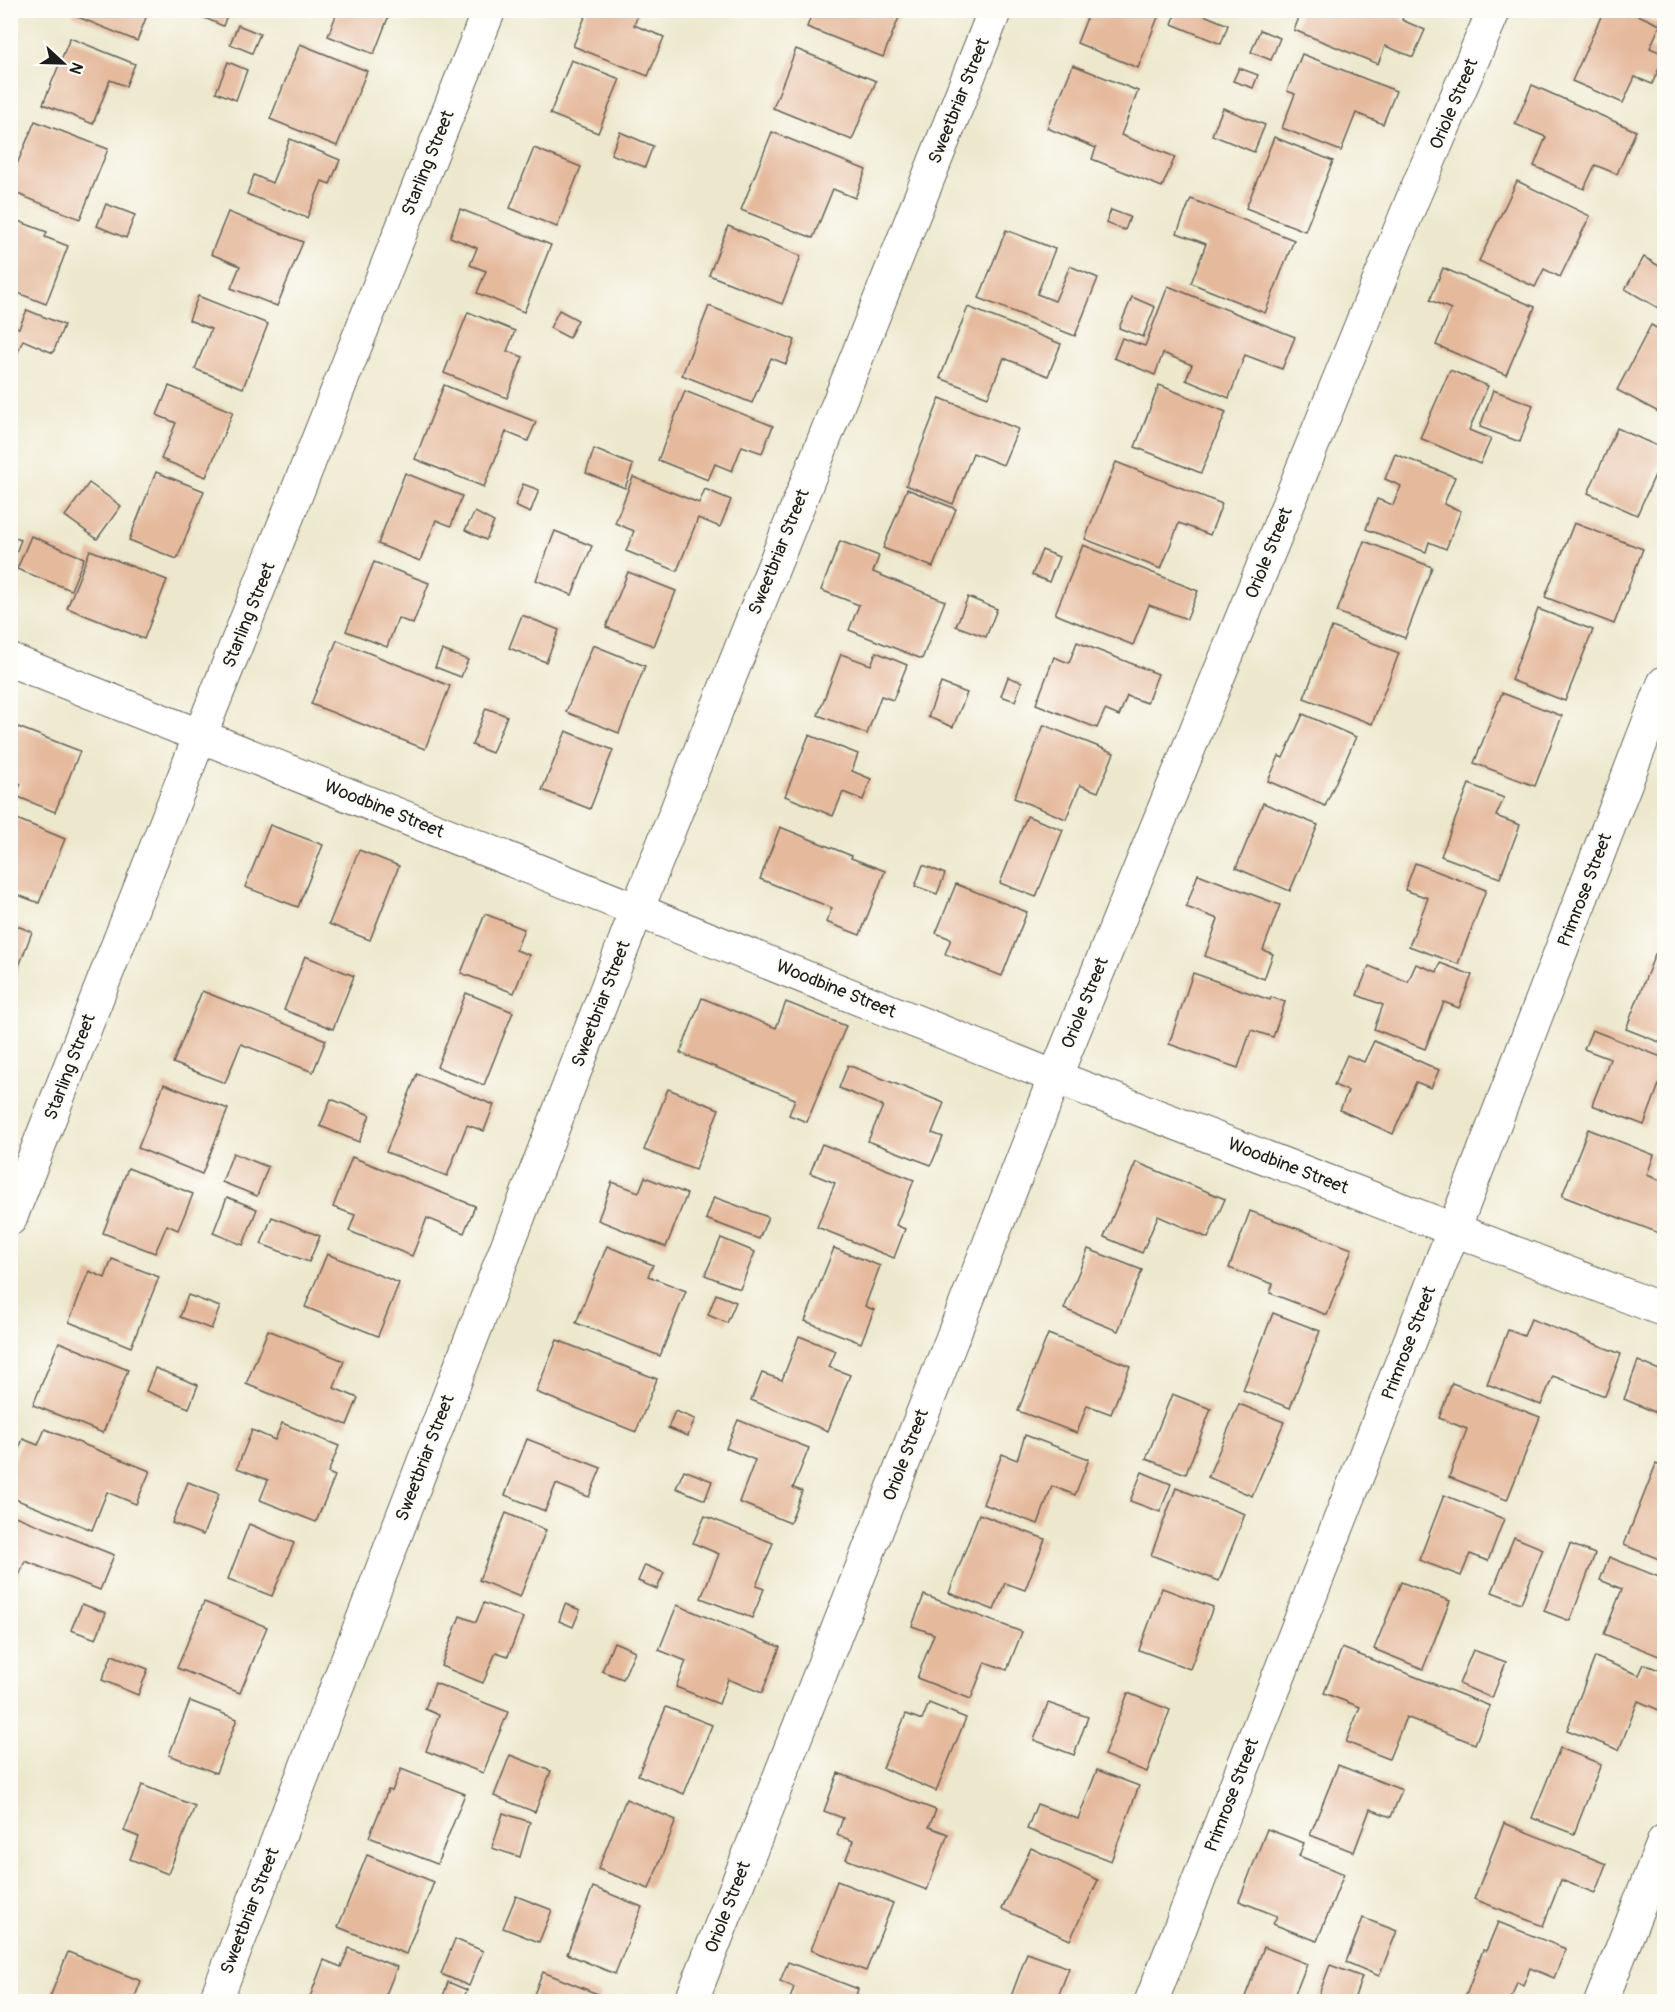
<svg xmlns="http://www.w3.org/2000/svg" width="1675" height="2012" font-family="Pangolin,sans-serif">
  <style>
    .building { fill: #e5b99c }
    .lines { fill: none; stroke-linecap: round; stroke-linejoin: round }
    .minor-casing { stroke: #65635a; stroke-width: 35 }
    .minor { stroke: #fff; stroke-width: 33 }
    .labels { text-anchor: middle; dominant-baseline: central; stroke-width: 5; stroke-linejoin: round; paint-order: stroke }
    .street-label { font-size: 18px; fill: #1c1c1c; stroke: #fdfcf7 }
  </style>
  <rect width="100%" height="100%" fill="#fdfcf7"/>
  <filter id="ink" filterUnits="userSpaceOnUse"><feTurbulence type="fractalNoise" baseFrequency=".0167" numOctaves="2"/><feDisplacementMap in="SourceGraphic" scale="12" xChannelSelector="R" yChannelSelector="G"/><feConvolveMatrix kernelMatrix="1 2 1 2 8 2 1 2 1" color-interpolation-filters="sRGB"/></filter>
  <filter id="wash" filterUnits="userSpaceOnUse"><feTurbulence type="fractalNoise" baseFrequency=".008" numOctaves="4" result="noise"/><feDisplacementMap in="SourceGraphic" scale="24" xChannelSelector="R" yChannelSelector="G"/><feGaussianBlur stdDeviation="1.35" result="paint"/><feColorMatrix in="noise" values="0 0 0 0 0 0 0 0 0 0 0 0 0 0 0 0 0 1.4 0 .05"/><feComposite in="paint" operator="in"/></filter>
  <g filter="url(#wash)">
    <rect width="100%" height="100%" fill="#ede8cd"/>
    <g id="blocks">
      <g class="building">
        <polygon points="74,10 149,10 137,41 73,15"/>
        <polygon points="199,10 229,10 223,26 198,15"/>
        <polygon points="338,10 391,10 374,54 328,36"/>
        <polygon points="588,10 640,10 634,25 664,37 648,76 573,46"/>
        <polygon points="813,10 902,10 883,57 807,27"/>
        <polygon points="1090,10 1155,10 1160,12 1138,68 1077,43"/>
        <polygon points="1177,10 1192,10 1228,25 1221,44 1172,24"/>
        <polygon points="1302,10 1405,10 1402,20 1425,30 1413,57 1385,46 1378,64 1294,30"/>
        <polygon points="1604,10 1627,10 1660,25 1650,48 1664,54 1664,57 1652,84 1635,77 1623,103 1572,81"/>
        <polygon points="238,25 260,34 252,53 230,44"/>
        <polygon points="1260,30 1280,38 1271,60 1251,52"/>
        <polygon points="70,38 135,64 126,86 110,80 93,124 43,104"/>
        <polygon points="300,44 367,71 337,146 270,119"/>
        <polygon points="796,49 876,81 852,140 773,108"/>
        <polygon points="1302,54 1396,91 1383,124 1356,113 1341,151 1282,128 1295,94 1287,91"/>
        <polygon points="571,60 620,79 598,133 550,114"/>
        <polygon points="228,62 247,70 236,100 216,92"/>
        <polygon points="1073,65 1138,91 1121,135 1175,157 1162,187 1092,159 1096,148 1047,128"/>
        <polygon points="1239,68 1258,75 1253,88 1233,81"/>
        <polygon points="1532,85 1636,131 1617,174 1595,165 1584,189 1534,166 1546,137 1515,124"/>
        <polygon points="1223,108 1265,125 1254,152 1212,135"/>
        <polygon points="35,121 108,149 80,219 10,191 10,181"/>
        <polygon points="620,132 653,146 645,167 611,154"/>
        <polygon points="772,132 866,170 855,198 833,189 813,238 741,210"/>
        <polygon points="1274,137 1333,161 1305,231 1246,208"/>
        <polygon points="290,139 340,160 330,184 322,181 307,218 247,194 254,175 272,183"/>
        <polygon points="534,148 581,167 557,227 510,208"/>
        <polygon points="1517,181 1590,216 1560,277 1544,269 1535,287 1479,261"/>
        <polygon points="1191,199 1294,240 1265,313 1191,283 1206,244 1177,233"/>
        <polygon points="106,204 135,215 126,238 97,226"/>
        <polygon points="460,209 551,245 524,312 477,293 486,271 470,265 477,248 450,237"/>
        <polygon points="1111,210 1130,217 1125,230 1106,223"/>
        <polygon points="228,212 303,242 277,306 231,288 240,266 211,254"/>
        <polygon points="10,218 47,232 45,237 68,246 46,304 10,290"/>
        <polygon points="728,226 801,256 782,304 709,275"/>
        <polygon points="1006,230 1055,249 1037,294 1055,301 1070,266 1098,278 1075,336 979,298"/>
        <polygon points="1644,257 1664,269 1664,302 1660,309 1625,289"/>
        <polygon points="1443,268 1535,307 1506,375 1436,345 1451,309 1430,300"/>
        <polygon points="1168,286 1295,337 1282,369 1245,355 1229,398 1186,380 1192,365 1163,353 1155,375 1114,358 1122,338 1145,346"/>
        <polygon points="198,296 268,324 243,388 195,369 211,329 189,320"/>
        <polygon points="1132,297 1155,307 1143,337 1119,328"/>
        <polygon points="709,306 795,340 786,364 771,358 752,403 682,375"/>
        <polygon points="968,307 1061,344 1048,376 1004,358 988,397 940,378"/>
        <polygon points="27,310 64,325 53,353 23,340 13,363 10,362 10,325 19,328"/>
        <polygon points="559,310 578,320 569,338 550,328"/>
        <polygon points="468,312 515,331 507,351 523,357 507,398 444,373"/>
        <polygon points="1651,325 1664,332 1664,415 1617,390"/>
        <polygon points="1450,370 1488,386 1469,430 1491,439 1480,464 1420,438"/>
        <polygon points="444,385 536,422 528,441 506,432 484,487 415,459"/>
        <polygon points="1159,385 1226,412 1201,473 1135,447"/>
        <polygon points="169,386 233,412 206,477 161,459 176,423 157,415"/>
        <polygon points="1493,390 1533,405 1520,442 1480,427"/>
        <polygon points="685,391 773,426 762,453 742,446 732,471 715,464 708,480 658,460"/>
        <polygon points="940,398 1018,429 1003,465 973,453 953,504 906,485"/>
        <polygon points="1617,428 1664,449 1664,455 1637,515 1588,493"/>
        <polygon points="594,449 633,465 625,488 586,473"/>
        <polygon points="1395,454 1455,477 1444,504 1461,511 1446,549 1429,542 1426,552 1366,529 1377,499 1393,505 1401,486 1385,479"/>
        <polygon points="1116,462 1222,504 1210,535 1179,523 1161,569 1085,539"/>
        <polygon points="156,472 204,491 177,559 129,540"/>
        <polygon points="405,473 462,496 451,526 436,520 420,561 378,544"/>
        <polygon points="633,477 699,503 705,489 731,500 720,527 698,518 677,571 626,551 634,531 615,523"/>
        <polygon points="89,483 121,506 97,539 65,516"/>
        <polygon points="523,484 539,490 530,513 515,506"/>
        <polygon points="907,489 956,509 933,567 883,548"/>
        <polygon points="475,512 494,522 486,540 465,530"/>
        <polygon points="1574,523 1643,549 1614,624 1545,597"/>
        <polygon points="555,531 592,546 572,595 536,580"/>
        <polygon points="10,536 21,540 11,566 10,566"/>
        <polygon points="31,536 84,558 71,590 17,569"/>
        <polygon points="840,541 879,556 873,572 945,601 922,659 849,630 859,605 821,590"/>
        <polygon points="1364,541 1432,567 1405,638 1337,612"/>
        <polygon points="1083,545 1198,591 1187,619 1149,605 1133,645 1055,614"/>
        <polygon points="90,550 167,580 144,639 67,608"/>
        <polygon points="1042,550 1059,557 1049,582 1032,575"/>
        <polygon points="374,562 429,583 413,624 398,618 387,647 346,631"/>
        <polygon points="628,572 676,591 654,646 606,627"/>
        <polygon points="968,597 997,609 986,637 956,626"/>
        <polygon points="1538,609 1593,630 1565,701 1511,680"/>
        <polygon points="522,615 559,630 546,662 509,648"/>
        <polygon points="1332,627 1399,653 1372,724 1304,698"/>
        <polygon points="337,640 450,686 425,749 311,704"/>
        <polygon points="1077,642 1158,674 1147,703 1127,696 1119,716 1105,710 1097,728 1036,704 1054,657 1069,663"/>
        <polygon points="593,645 645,666 619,733 566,712"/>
        <polygon points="442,650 468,660 461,677 435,667"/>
        <polygon points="876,652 907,665 893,700 881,696 867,734 818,715 841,654 871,665"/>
        <polygon points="1008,677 1022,682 1015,701 1001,696"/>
        <polygon points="941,683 967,693 953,727 928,717"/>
        <polygon points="1502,693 1562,716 1535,786 1474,763"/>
        <polygon points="486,708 507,716 492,753 472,745"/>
        <polygon points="1303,714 1356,737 1325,806 1268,781 1279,756 1283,758"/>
        <polygon points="1044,725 1114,753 1098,792 1080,785 1066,819 1014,798"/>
        <polygon points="18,727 80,751 55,812 16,796 21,784 10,779 10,745"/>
        <polygon points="566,731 613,750 590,809 542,790"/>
        <polygon points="809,735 858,754 852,771 871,779 863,800 843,792 833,816 785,796"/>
        <polygon points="1469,784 1504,798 1496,816 1520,825 1500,878 1441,856"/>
        <polygon points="1263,803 1318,825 1290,891 1236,868"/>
        <polygon points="1027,816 1063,830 1036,897 1000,883"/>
        <polygon points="17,819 65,839 39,903 10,892 10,836"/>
        <polygon points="270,825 323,845 298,907 245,887"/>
        <polygon points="780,827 852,856 851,858 885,871 860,935 826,922 832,908 760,879"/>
        <polygon points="359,850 399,866 370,940 329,924"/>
        <polygon points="1415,863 1486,890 1458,964 1409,946 1428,898 1405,890"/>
        <polygon points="923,865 945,874 937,894 915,886"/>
        <polygon points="1198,874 1280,905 1263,950 1273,954 1264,979 1205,956 1218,919 1186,907"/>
        <polygon points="956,884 1027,912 1002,976 945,954 951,939 936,933"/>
        <polygon points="485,914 524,929 516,950 529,955 514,993 461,973"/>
        <polygon points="10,923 32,932 11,987 10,987"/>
        <polygon points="1655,954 1664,958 1664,1044 1626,1029"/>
        <polygon points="305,956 354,976 333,1029 284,1010"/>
        <polygon points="1440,963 1472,975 1459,1008 1444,1002 1425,1049 1374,1029 1383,1005 1357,995 1369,966 1408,982 1416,964 1437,972"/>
        <polygon points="1193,973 1270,1000 1271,997 1285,1002 1273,1037 1251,1030 1238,1068 1169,1044"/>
        <polygon points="202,991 326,1040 313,1072 241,1044 225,1083 173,1063"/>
        <polygon points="466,993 513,1012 484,1085 437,1067"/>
        <polygon points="702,998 776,1028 786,1002 846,1026 807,1122 789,1115 795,1099 680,1053"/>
        <polygon points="1592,1030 1664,1058 1664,1071 1644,1125 1592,1105 1610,1059 1584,1049"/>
        <polygon points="1374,1041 1439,1070 1431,1088 1416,1082 1393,1134 1340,1110 1348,1091 1334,1085 1347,1055 1364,1062"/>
        <polygon points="848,1065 944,1103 932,1133 943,1137 931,1165 868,1141 883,1106 839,1088"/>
        <polygon points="417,1074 494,1105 484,1131 467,1125 447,1176 386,1152"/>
        <polygon points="164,1084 228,1109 202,1174 138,1148"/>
        <polygon points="668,1089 719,1109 695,1170 644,1150"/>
        <polygon points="331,1099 370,1115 359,1142 320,1126"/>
        <polygon points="1588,1129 1654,1155 1647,1175 1664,1182 1664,1235 1562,1196"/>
        <polygon points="822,1144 914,1180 896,1225 905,1229 894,1258 817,1227 835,1183 810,1173"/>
        <polygon points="233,1153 268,1167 257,1196 222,1182"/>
        <polygon points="352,1157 475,1206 464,1233 427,1218 412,1256 349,1231 355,1215 333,1207"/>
        <polygon points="1136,1162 1225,1199 1208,1238 1158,1216 1142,1253 1104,1237"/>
        <polygon points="128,1168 193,1194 178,1230 167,1225 155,1253 103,1233"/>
        <polygon points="645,1177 687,1194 666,1247 598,1220 612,1182 639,1192"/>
        <polygon points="227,1197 257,1209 243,1245 213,1233"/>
        <polygon points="714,1197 768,1217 759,1239 706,1219"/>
        <polygon points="1250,1211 1352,1249 1327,1315 1270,1293 1273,1284 1229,1268"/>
        <polygon points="272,1217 320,1236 309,1262 261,1244"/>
        <polygon points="721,1238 755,1252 740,1289 705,1275"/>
        <polygon points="607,1246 653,1265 648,1276 686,1291 660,1356 576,1323"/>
        <polygon points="834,1248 880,1266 865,1306 874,1310 861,1343 805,1321"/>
        <polygon points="1088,1249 1142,1270 1118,1331 1064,1309"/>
        <polygon points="327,1254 399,1283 378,1336 305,1307"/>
        <polygon points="112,1259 159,1277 131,1347 69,1322 89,1271 105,1278"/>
        <polygon points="716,1294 736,1302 727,1323 708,1315"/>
        <polygon points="188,1295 220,1307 211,1329 180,1317"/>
        <polygon points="1273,1313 1320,1331 1290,1408 1243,1390"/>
        <polygon points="1531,1319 1621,1354 1605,1396 1553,1376 1541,1405 1487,1384 1508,1330 1524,1336"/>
        <polygon points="268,1330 344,1361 334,1388 358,1398 347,1425 246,1384"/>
        <polygon points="1048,1334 1130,1366 1111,1414 1087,1405 1077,1433 1018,1411"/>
        <polygon points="799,1336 836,1351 829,1367 850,1375 828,1431 751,1400 762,1373 782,1380"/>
        <polygon points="557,1340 657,1379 636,1432 536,1392"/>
        <polygon points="59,1342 128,1370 103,1433 33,1405"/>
        <polygon points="1638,1361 1664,1372 1664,1416 1624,1399"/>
        <polygon points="155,1368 198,1385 189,1408 146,1391"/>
        <polygon points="1452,1383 1540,1417 1507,1500 1449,1477 1467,1429 1439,1418"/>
        <polygon points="1172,1394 1211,1409 1186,1474 1146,1459"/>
        <polygon points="1239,1404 1284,1422 1252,1496 1208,1477"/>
        <polygon points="675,1411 695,1419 688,1436 668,1428"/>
        <polygon points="738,1420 809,1448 793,1488 802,1491 790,1523 739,1502 755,1460 726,1448"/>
        <polygon points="282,1423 339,1446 328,1473 335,1476 316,1522 260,1500 268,1480 237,1468 252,1430 275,1440"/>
        <polygon points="45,1429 150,1471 136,1504 107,1492 92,1530 10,1497 10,1470 23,1439 38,1445"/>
        <polygon points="1025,1435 1089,1459 1075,1495 1052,1486 1038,1524 983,1504 1002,1454 1017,1460"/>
        <polygon points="527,1439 601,1468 589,1497 556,1484 545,1511 505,1495"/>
        <polygon points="1656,1464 1664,1468 1664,1561 1624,1545"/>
        <polygon points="684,1470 712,1481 705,1500 676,1488"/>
        <polygon points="1142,1472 1171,1484 1160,1512 1130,1501"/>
        <polygon points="188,1482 219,1494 203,1535 172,1523"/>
        <polygon points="1176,1488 1245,1514 1219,1581 1151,1555"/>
        <polygon points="1444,1495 1504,1519 1488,1561 1470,1554 1461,1576 1419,1560"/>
        <polygon points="506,1513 546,1530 520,1597 479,1580"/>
        <polygon points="10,1514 114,1555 100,1590 25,1561 10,1597"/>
        <polygon points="979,1514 1045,1539 1025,1590 1005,1583 994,1610 949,1593"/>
        <polygon points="705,1516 773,1543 756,1586 764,1589 752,1618 701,1598 719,1554 693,1543"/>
        <polygon points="249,1524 294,1543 272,1596 228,1579"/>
        <polygon points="1514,1537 1543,1549 1521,1603 1492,1592"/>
        <polygon points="1570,1544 1595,1554 1570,1621 1544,1611"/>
        <polygon points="1609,1557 1664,1579 1664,1658 1604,1634 1622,1589 1600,1580"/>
        <polygon points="645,1565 664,1573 657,1589 638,1581"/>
        <polygon points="1401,1582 1450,1601 1423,1669 1374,1649"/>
        <polygon points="1162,1588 1213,1607 1190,1669 1139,1650"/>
        <polygon points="924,1595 1022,1632 1007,1670 985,1662 971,1699 917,1678 934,1634 912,1626"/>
        <polygon points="204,1602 267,1627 240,1693 177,1668"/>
        <polygon points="484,1603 523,1618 508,1656 496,1652 483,1683 441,1666 460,1616 476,1622"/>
        <polygon points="82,1604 106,1613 96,1639 71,1630"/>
        <polygon points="565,1604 580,1610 573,1627 559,1621"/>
        <polygon points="677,1605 780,1647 762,1693 728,1679 719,1704 676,1687 686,1661 659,1650"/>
        <polygon points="614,1642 635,1651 623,1679 602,1671"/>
        <polygon points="1342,1648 1490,1706 1475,1744 1406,1717 1389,1759 1346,1742 1360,1707 1324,1693"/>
        <polygon points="1473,1650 1506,1662 1492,1698 1459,1684"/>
        <polygon points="112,1655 148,1669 138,1695 102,1680"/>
        <polygon points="1595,1657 1639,1675 1644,1664 1664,1672 1664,1712 1638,1701 1619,1750 1567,1730"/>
        <polygon points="435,1683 508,1712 483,1773 426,1751 439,1715 425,1709"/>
        <polygon points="1128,1693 1170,1710 1147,1772 1104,1755"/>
        <polygon points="190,1701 237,1719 216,1773 169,1755"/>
        <polygon points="929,1703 966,1718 936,1791 883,1768 906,1714 922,1720"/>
        <polygon points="1048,1703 1088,1717 1074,1755 1034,1740"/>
        <polygon points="666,1707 712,1725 684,1794 638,1775"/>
        <polygon points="1560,1748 1601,1764 1574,1834 1532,1818"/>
        <polygon points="510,1755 551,1771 535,1812 494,1796"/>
        <polygon points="1338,1765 1402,1790 1391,1817 1370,1809 1354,1852 1310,1835"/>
        <polygon points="401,1769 465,1794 437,1864 369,1837 388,1790 392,1791"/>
        <polygon points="1097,1770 1139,1786 1111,1861 1027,1829 1037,1804 1078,1819"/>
        <polygon points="838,1773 936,1810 929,1827 948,1834 927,1890 846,1859 853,1841 837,1835 843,1818 824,1811"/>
        <polygon points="142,1785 195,1806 168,1874 130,1859 139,1837 124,1831"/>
        <polygon points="626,1799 676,1820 649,1889 598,1869"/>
        <polygon points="503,1813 530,1822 520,1857 492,1848"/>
        <polygon points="1504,1823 1606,1864 1595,1893 1561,1880 1543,1926 1474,1899"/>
        <polygon points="1267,1829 1304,1843 1299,1856 1344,1874 1317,1941 1273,1924 1277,1916 1239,1901"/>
        <polygon points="1031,1848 1098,1880 1070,1940 1002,1909"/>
        <polygon points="367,1855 434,1882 406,1954 338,1927"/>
        <polygon points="837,1881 893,1903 866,1971 811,1950"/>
        <polygon points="593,1887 642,1907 615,1974 567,1954"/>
        <polygon points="516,1896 552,1910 539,1942 503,1928"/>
        <polygon points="1363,1918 1397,1931 1379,1976 1346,1962"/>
        <polygon points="1498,1922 1566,1949 1554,1978 1530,1968 1523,1985 1517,1982 1510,2002 1474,2002 1465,1998 1483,1950 1486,1951"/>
        <polygon points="455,1939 483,1951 469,1986 441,1974"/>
        <polygon points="1264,1947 1307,1964 1292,2002 1243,2002"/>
        <polygon points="349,1948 397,1967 383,2002 308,2002 324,1960 341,1967"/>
        <polygon points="68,1952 141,1981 133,2002 48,2002"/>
        <polygon points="1027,1953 1069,1968 1056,2002 1009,2002"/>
        <polygon points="788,1962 858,1989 854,2002 789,2002 794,1987 780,1981"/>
        <polygon points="1330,1965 1362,1977 1353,2002 1316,2002"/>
        <polygon points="543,1972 600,1995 597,2002 531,2002"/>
        <polygon points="448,1982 467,1990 462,2002 441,2002"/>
      </g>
    </g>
  </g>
  <g filter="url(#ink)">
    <use href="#blocks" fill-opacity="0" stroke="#65635a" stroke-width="1.5"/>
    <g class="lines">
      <g class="minor-casing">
        <g id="minor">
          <polyline points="10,660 1055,1077 1664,1310"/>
          <polyline points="10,1219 200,736 489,10"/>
          <polyline points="215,2002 637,910 995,10"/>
          <polyline points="691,2002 1055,1077 1413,198 1494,10"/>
          <polyline points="1151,2002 1454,1229 1664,683"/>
          <polyline points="1601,2002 1664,1841"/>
        </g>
      </g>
      <use href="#minor" class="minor"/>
    </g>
  </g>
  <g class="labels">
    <g class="street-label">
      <text transform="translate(959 101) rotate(-68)">Sweetbriar Street</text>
      <text transform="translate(1454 104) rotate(-67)">Oriole Street</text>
      <text transform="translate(428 163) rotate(-68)">Starling Street</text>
      <text transform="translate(779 552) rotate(-68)">Sweetbriar Street</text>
      <text transform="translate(1269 553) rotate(-68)">Oriole Street</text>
      <text transform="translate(249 615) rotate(-68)">Starling Street</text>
      <text transform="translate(384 809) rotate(22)">Woodbine Street</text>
      <text transform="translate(1585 890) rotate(-69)">Primrose Street</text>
      <text transform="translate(836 989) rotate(22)">Woodbine Street</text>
      <text transform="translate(1085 1003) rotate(-68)">Oriole Street</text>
      <text transform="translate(601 1004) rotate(-69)">Sweetbriar Street</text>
      <text transform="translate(70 1067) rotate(-69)">Starling Street</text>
      <text transform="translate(1288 1166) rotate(21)">Woodbine Street</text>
      <text transform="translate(1409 1343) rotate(-69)">Primrose Street</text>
      <text transform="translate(906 1455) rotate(-69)">Oriole Street</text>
      <text transform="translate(425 1458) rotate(-69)">Sweetbriar Street</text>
      <text transform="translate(1232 1795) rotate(-69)">Primrose Street</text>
      <text transform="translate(728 1907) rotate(-69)">Oriole Street</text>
      <text transform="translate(250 1911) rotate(-69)">Sweetbriar Street</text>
    </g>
  </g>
  <rect width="1675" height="2012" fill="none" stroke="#fdfcf7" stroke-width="36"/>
  <g transform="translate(63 63) rotate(112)" stroke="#fdfcf7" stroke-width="4.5" paint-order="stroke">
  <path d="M0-4.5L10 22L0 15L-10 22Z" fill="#1c1c1c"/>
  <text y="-9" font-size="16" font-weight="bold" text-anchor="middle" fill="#1c1c1c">N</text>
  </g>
</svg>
